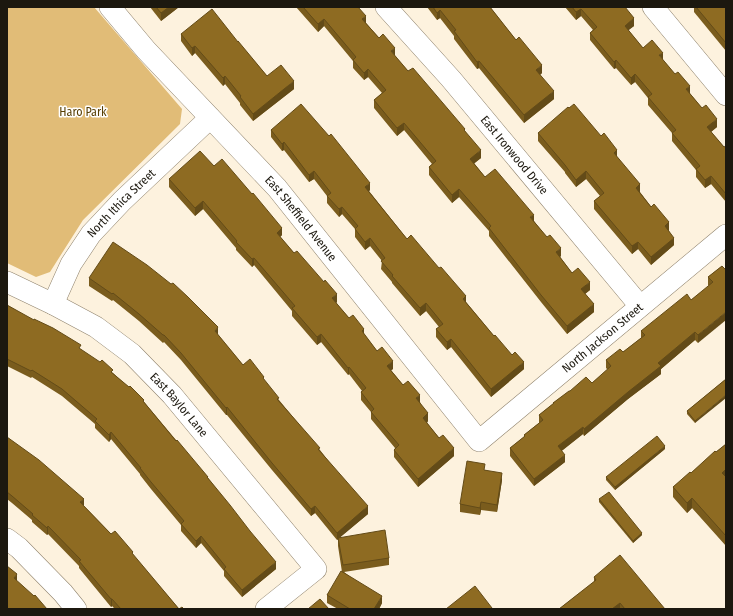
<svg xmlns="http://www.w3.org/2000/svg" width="733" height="616" font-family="'Fira Sans Condensed',sans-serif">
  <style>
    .green { fill: #e1bc77 }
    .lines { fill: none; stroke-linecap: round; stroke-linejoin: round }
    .minor-casing { stroke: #8f826c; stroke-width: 22 }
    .minor { stroke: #fff; stroke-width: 21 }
    .wall { fill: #7a5c1d }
    .shaded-wall { fill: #634b18 }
    .building { fill: #8e6b22; stroke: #634b18 }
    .labels { text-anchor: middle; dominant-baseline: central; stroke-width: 3; stroke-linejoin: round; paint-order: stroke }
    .park-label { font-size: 12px; fill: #583f04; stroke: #fff }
    .street-label { font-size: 12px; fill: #1c180f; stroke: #fff }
  </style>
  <rect width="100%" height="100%" fill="#fdf2de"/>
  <polygon class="green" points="7,7 94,7 182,109 180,124 83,220 50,272 36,277 7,263"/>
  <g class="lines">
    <g class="minor-casing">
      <g id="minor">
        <path id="s1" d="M110,7l36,43 131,138 202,253 247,-206"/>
        <path id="s2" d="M386,7l65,72 189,227"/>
        <polyline points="653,7 726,95"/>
        <path id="s3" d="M7,282l46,22 43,23 36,27 40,41 144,174 -50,40"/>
        <path id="s4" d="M53,304l18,-40 20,-30 31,-33 88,-83"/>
        <polyline points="7,539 19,548 63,593 76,609"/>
      </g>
    </g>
    <use href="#minor" class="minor"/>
  </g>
  <g class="wall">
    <polygon points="150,7 179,7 161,21"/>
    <polygon points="296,7 358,7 366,23 408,71 465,131 481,158 474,163 485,177 534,221 561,256 560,257 572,273 590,290 585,294 594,312 567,334 541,302 489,236 489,231 459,197 452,203 429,175 429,167 432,164 404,130 397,136 374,108 374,100 382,93 368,77 364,80 353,68 353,61 324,26 318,32"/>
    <polygon points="427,7 490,7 542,73 540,75 554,99 524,123 479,68 477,69 454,39 454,36 440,18 437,20"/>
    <polygon points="565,7 625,7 634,26 628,30 643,48 663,60 717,127 711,132 724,147 726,146 726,202 711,184 705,188 696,177 696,170 672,141 672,133 648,105 648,98 635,82 631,85 616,68 614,69 590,40 590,33 593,30 581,16 576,20"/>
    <polygon points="694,7 726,7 726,51 694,12"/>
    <polygon points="181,34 238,42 267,76 294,89 253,121 240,105 240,103 225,84 223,86 195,53 192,56 181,41"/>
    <polygon points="271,130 329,136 355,165 370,190 369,191 407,239 466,302 494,336 524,369 491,397 451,347 447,350 436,337 436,329 439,327 426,311 420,316 392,283 392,282 381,269 382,261 370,246 365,250 355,237 355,229 342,214 339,217 327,203 327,196 314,179 309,182 284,150 282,151 271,137"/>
    <polygon points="538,133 617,157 640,192 669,230 669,231 674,245 651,265 638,249 632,254 594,209 594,201 600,196 586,179 576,187 565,173 565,172 538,141"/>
    <polygon points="214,166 282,235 280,237 337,302 336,303 349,318 364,334 377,351 393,369 391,370 403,385 420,402 428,421 427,423 454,456 418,487 394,457 394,450 395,448 371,419 371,412 361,400 361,392 362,391 349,374 348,375 321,342 317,345 292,316 292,311 254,265 252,267 236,250 236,248 203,209 195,216 169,187 169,179"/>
    <polygon points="722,266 698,343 695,340 661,369 661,374 628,399 584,436 583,434 561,451 565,462 534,486 510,456 510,448 524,437 524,435 539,423 539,415 553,404 553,403 570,391 592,383 608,370 606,368 606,360 623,352 641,338 641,331 691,300 709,286 708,285 708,277"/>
    <polygon points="89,278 218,335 243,365 264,380 279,400 320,450 368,514 340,537 389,558 389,565 344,572 382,603 379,609 338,609 327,603 327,595 342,572 338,546 338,539 337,540 315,513 311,516 272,470 227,415 226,415 181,360 164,342 163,343 139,321 113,300 112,301 89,286"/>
    <polygon points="7,305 81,350 113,373 144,402 208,478 276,569 242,597 224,576 224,571 201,543 196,548 181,531 181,525 151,489 140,475 140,474 111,439 109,442 95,428 95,424 62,396 32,377 31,378 7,366"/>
    <polygon points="726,379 695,423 687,414 687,411"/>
    <polygon points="7,437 84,506 111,534 133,555 179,609 184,609 115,609 112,606 111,607 79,568 79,566 48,534 47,535 32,522 32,520 12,503 7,499"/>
    <polygon points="726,444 726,546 692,508 687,513 673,497 673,487 691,473"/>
    <polygon points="665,449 615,490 606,480 606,477"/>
    <polygon points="485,470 502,480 497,512 481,510 480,515 460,512 460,504"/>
    <polygon points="599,499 642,535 633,543 599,502"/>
    <polygon points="594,577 665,609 559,609 594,582"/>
  </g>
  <g class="shaded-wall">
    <polygon points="169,7 179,7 161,21 161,13"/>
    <polygon points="581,9 581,16 576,20 576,12"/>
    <polygon points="440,10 440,18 437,20 437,13"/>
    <polygon points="366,16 366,24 362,19"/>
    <polygon points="634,18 634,26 625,33 625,26"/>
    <polygon points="324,19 324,26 318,32 318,24"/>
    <polygon points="195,46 195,53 192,56 192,48"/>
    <polygon points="395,48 395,56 391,51"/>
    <polygon points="663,53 663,60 659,55"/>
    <polygon points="616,60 616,68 614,69 614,62"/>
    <polygon points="479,61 479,68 477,69 477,62"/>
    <polygon points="542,65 542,73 536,78 536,70"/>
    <polygon points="368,69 368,77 364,80 364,73"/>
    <polygon points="635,74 635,82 631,85 631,78"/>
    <polygon points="225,76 225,84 223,86 223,78"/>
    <polygon points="294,81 294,89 253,121 253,114"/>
    <polygon points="690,86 690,94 686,89"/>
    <polygon points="554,91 554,99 524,123 524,115"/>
    <polygon points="717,119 717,127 707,135 707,127"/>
    <polygon points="404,123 404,130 397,136 397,128"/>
    <polygon points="284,142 284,150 282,151 282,144"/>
    <polygon points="481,150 481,158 470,167 470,159"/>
    <polygon points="617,150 617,158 614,153"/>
    <polygon points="314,171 314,179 309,182 309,175"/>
    <polygon points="586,171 586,179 576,187 576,180"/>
    <polygon points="711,176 711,184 705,188 705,180"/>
    <polygon points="370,183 370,190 365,195 365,187"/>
    <polygon points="640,184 640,192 636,196 636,188"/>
    <polygon points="459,189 459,197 452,203 452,195"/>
    <polygon points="203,201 203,209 195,216 195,208"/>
    <polygon points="342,207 342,214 339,217 339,209"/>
    <polygon points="534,215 534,222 530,217"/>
    <polygon points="669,222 669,230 665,234 665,226"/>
    <polygon points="282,228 282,235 277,240 277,233"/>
    <polygon points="370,238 370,246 365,250 365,242"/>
    <polygon points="674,238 674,245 651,265 651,257"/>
    <polygon points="638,242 638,249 632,254 632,246"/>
    <polygon points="561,248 561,256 556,260 556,252"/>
    <polygon points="254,258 254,265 252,267 252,259"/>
    <polygon points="590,282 590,290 581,297 581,289"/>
    <polygon points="337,294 337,302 332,306 332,298"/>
    <polygon points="466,296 466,304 463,299"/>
    <polygon points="426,303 426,311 420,316 420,308"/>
    <polygon points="594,304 594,312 567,334 567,326"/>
    <polygon points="726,312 726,320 698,343 698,335"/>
    <polygon points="218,327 218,335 215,331"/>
    <polygon points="364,329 364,336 362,331"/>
    <polygon points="695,332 695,340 661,369 661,374 628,399 584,436 584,429 658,363"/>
    <polygon points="321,334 321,342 317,345 317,337"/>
    <polygon points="451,339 451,347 447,350 447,342"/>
    <polygon points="393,361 393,369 387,373 387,366"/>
    <polygon points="524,362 524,369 491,397 491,389"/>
    <polygon points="349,367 349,374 348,375 348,368"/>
    <polygon points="420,395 420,402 416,406 416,398"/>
    <polygon points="726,395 726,398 695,423 695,421"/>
    <polygon points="227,407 227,415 226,415 226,408"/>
    <polygon points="428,413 428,421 423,426 423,418"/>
    <polygon points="583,427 583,434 558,454 558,446"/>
    <polygon points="111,432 111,439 109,442 109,435"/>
    <polygon points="665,446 665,449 615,490 615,487"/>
    <polygon points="454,448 454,456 418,487 418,479"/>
    <polygon points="565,455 565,462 534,486 534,479"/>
    <polygon points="726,469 726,479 722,473"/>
    <polygon points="502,473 502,480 497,512 497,505"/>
    <polygon points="692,498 692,508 687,513 687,503"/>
    <polygon points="84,499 84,506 80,502"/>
    <polygon points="481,502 481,510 480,515 480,508"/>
    <polygon points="315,506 315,513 311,516 311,509"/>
    <polygon points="368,506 368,514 337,540 337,533"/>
    <polygon points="48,526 48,534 47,535 47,528"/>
    <polygon points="642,533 642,535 633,543 633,541"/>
    <polygon points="201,536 201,543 196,548 196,541"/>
    <polygon points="276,562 276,569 242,597 242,590"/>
    <polygon points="17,574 17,582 14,578"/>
    <polygon points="382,596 382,603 379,609 374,609"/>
    <polygon points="111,599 112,599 112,606 111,607"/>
    <polygon points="620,603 620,609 612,609"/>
  </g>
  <g class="building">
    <polygon points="156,7 169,7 161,13"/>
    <polygon points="303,7 358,7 366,16 362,19 379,38 383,34 395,48 391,51 408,71 413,68 465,129 464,130 481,150 470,159 485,177 495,169 534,215 530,217 547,237 550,235 561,248 556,252 572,273 578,268 590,282 581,289 594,304 567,326 541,295 489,228 491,226 459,189 452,195 429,167 436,161 404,123 397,128 374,100 386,90 368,69 364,73 353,60 356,57 324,19 318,24"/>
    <polygon points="433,7 490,7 516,40 519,37 542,65 536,70 554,91 524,115 479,61 477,62 454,31 456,30 440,10 437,13"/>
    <polygon points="572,7 625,7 634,18 625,26 643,48 652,40 663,53 659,55 675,74 678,72 690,86 686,89 702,108 706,105 717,119 707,127 724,147 726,146 726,194 711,176 705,180 696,169 700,166 672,133 676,130 648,97 652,94 635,74 631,78 616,60 614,62 590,33 597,27 581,9 576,12"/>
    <polygon points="696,7 726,7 726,43"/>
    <polygon points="212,9 238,42 238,41 267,76 281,65 294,81 253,114 240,97 241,96 225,76 223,78 195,46 192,48 181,34"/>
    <polygon points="301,104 329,136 331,134 355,164 370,183 365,187 407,239 411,235 439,268 441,267 466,296 463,299 494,336 495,335 512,355 515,352 524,362 491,389 451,339 447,342 436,329 443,324 426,303 420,308 392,276 393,275 381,261 385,258 370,238 365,242 355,229 358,226 342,207 339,209 327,196 331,193 314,171 309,175 284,142 282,144 271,130"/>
    <polygon points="574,104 601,136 604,133 617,150 614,153 640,184 636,188 651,207 654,204 669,222 665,226 674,238 651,257 638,242 632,246 594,201 604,193 586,171 576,180 565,165 538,133 568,107 569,108"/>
    <polygon points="200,151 214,166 222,159 252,194 253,193 282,228 277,233 294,253 297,251 324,282 325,280 337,294 332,298 349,318 353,315 364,329 362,331 377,351 382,347 393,361 387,366 403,385 408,381 420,395 416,398 428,413 423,418 439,438 443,435 454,448 418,479 394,450 399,445 371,412 374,409 361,392 366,388 349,367 348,368 321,334 317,337 292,308 295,306 254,258 252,259 236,242 237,241 203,201 195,208 169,179"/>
    <polygon points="113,242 147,265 171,284 173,283 188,297 218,327 215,331 243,365 250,359 264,377 263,378 279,398 277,399 320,448 318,449 368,506 337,533 315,506 311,509 272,463 227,407 226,408 181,353 164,335 163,335 139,314 113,293 112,294 89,278"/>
    <polygon points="722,266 725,269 726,268 726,312 698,335 695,332 658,363 661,366 628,392 584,429 583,427 558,446 565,455 534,479 510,448 525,436 524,435 543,420 539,415 554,403 553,403 569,391 570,391 586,377 592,383 611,366 606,360 620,349 623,352 645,335 641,331 687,294 691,300 713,282 708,277"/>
    <polygon points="7,305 34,320 34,319 53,328 81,345 79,348 100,362 102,360 113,370 111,372 129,387 130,386 144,400 143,401 176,441 177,440 208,477 207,477 230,505 250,531 276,562 242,590 224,569 226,567 201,536 196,541 181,524 184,521 151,482 140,468 141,468 111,432 109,435 95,421 97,419 62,389 32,370 31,371 7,359"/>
    <polygon points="726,379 726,395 695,421 687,411"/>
    <polygon points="657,436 665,446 615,487 606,477"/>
    <polygon points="7,437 39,460 84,499 80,502 111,534 115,531 133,552 132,553 179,609 182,607 184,609 121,609 112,599 111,599 79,561 81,560 48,526 47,528 32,515 33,514 12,496 7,492"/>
    <polygon points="726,444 726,469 722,473 726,477 726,536 692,498 687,503 673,487 690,472 691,473 715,451 716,452"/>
    <polygon points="467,461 485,464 484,470 502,473 497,505 481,502 480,508 460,504"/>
    <polygon points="609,492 642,533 633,541 599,499"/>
    <polygon points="385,530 389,558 343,565 338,538"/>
    <polygon points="620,555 665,609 625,609 620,603 612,609 559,609 596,580 594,577"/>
    <polygon points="7,566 17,574 14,578 34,596 35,595 47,609 7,609"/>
    <polygon points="341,571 382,596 374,609 350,609 327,595"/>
    <polygon points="475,586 492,608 491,609 446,609"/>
    <polygon points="320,599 329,609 308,609"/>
  </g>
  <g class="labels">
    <g class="park-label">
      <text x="83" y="112">Haro Park</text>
    </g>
    <g class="street-label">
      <text stroke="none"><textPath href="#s2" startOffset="196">East Ironwood Drive</textPath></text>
      <text stroke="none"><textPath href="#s4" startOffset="123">North Ithica Street</textPath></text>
      <text stroke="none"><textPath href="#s1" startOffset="285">East Sheffield Avenue</textPath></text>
      <text stroke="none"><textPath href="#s1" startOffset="731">North Jackson Street</textPath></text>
      <text stroke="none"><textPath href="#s3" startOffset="214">East Baylor Lane</textPath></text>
    </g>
  </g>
  <rect width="733" height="616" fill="none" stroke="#1c180f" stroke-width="16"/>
</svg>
